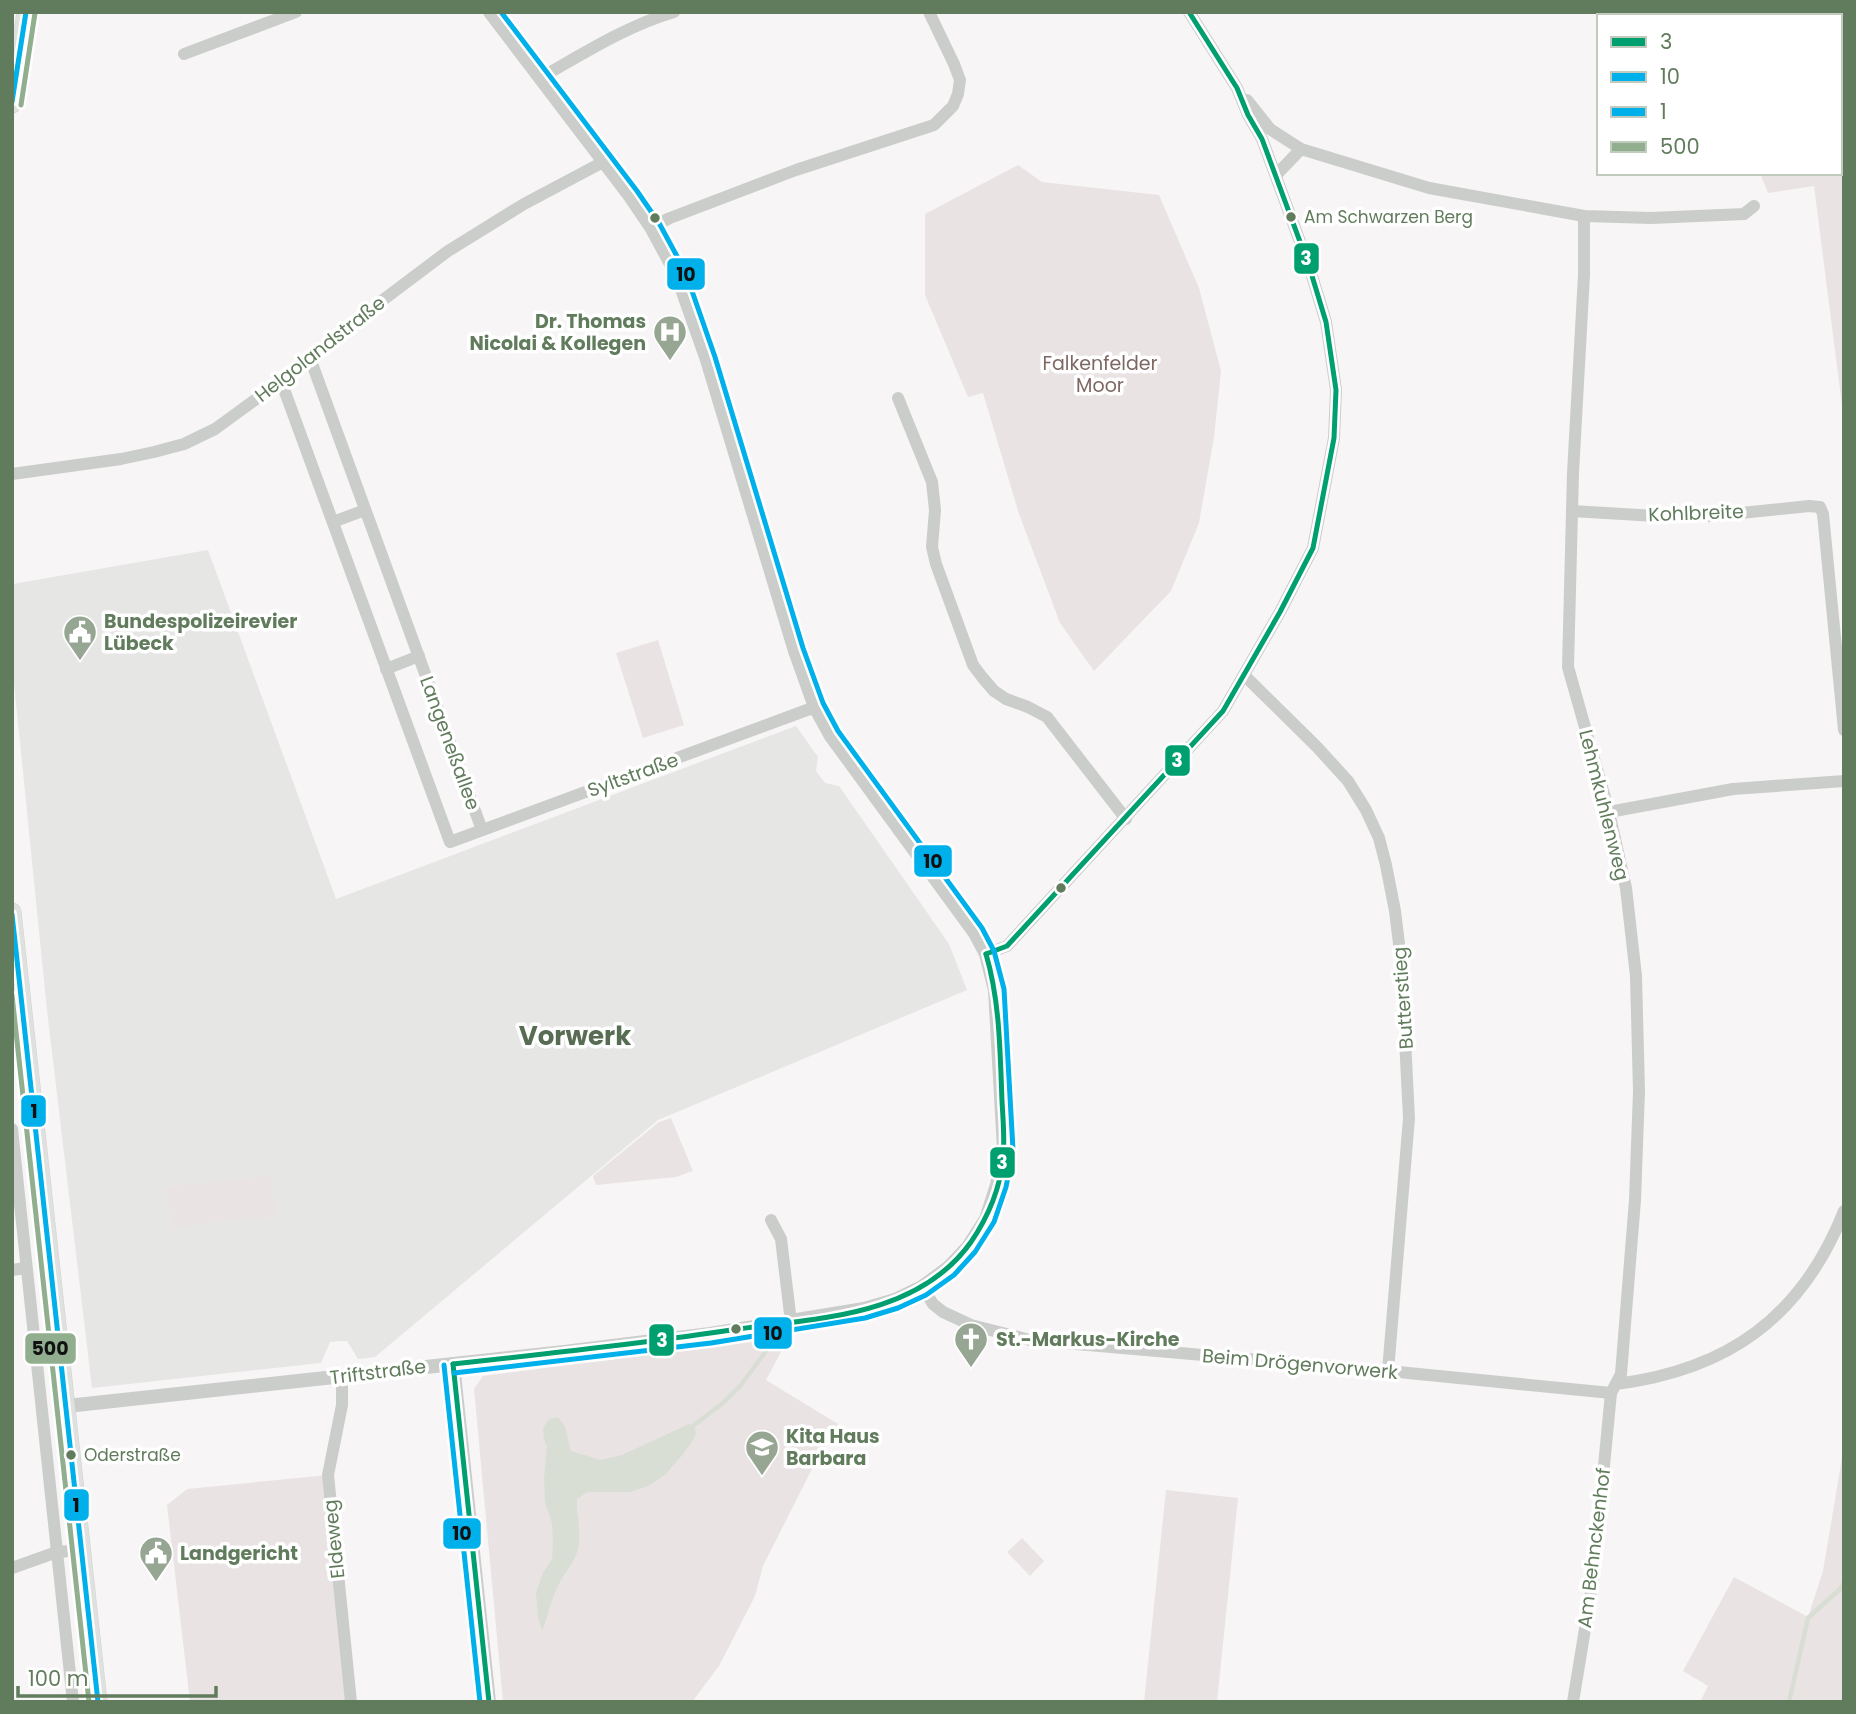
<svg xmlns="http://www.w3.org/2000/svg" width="1856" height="1714" font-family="Poppins,sans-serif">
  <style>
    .built { fill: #e6e6e5 }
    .green { fill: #eae3e4 }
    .water { fill: #d8ded4 }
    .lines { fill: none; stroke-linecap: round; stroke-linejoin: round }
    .stream { stroke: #d8ded4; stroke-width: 4.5 }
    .primary-casing { stroke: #d3d3d2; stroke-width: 19 }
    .minor { stroke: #cbcdcb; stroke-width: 12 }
    .tertiary { stroke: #cbcdcb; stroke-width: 14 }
    .primary { stroke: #dfe1df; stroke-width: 18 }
    .bus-1-casing { stroke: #fff; stroke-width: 10 }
    .bus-2-casing { stroke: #fff; stroke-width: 10 }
    .bus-3-casing { stroke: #fff; stroke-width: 10 }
    .bus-4-casing { stroke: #fff; stroke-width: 10 }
    .bus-1 { stroke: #009f6f; stroke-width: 5 }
    .bus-2 { stroke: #00b0ea; stroke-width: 5 }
    .bus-3 { stroke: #00b0ea; stroke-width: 5 }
    .bus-4 { stroke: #91ae8f; stroke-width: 5 }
    .bus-dot { fill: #617c5c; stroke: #fff; stroke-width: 2.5 }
    .labels { text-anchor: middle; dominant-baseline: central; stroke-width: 7; stroke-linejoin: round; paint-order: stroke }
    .bus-label { font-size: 17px; fill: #617c5c; stroke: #fff; text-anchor: start }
    .poi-label { font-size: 19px; font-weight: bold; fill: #617c5c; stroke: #fff; text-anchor: start }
    .street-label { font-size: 19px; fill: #617c5c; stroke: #fff }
    .park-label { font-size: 19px; fill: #7e6863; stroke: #fff }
    .district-label { font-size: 26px; font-weight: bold; fill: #576c53; stroke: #fff }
    .line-badge { stroke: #fff; stroke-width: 2.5 }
    .badge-label { font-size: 19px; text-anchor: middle; font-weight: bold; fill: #fff }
    .pale-badge-label { font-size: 19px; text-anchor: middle; font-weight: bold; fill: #111 }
  </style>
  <rect width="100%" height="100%" fill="#f7f5f6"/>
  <polygon class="built" points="208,550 336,899 796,726 818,757 816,771 825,783 839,786 949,944 967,990 658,1120 375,1357 358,1359 347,1341 339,1341 330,1342 321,1363 92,1388 47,1010 12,663 12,586 13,584"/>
  <g class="green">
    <polygon points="1694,12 1844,12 1844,421 1814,186 1768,193 1760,173 1840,173 1840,16 1696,16"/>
    <polygon points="1018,165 1042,182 1159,195 1199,288 1221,371 1214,437 1199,523 1171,591 1094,671 1060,623 1019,514 983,393 968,397 925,295 925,214"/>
    <polygon points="658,640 684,725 643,738 616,653"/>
    <polygon points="671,1118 693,1171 676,1177 596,1185 593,1176 659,1122"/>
    <polygon points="271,1175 276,1216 171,1228 166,1187"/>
    <polygon points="782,1338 782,1350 766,1380 838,1424 816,1461 763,1566 755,1596 719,1666 692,1702 503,1702 474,1389 483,1376"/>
    <polygon points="1844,1446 1844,1702 1700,1702 1708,1686 1683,1671 1734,1577 1808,1617 1823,1571"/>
    <polygon points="328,1475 351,1702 190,1702 167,1505 187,1489"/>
    <polygon points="1166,1490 1238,1498 1217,1702 1144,1702"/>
    <polygon points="1022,1538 1044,1561 1030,1576 1007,1552"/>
  </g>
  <path class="water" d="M558,1417l7,10 6,24 30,9 21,-5 67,-31 5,1 2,8 -3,7 -10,14 -18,21 -17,11 -18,6h-43l-10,7c-1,16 5,33 1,50 -3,13 -13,23 -19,35 -8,15 -11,32 -17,47l-4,-14 -2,-24 7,-20 9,-14 1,-19 -1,-17 -7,-21 -1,-23 3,-33 -3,-6 -1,-12 6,-9z"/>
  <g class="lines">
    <g class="stream">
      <polyline points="694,1425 723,1403 741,1385 766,1351"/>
      <polyline points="1789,1702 1808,1618 1840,1589 1844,1583"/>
    </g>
    <g class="primary-casing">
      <g id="primary">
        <polyline points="12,104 26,12"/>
        <polyline points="12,912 98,1702"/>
      </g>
    </g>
    <g class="minor">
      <polyline points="1632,12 1634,16"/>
      <polyline points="184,54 296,12"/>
      <path d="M540,78c43,-24 86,-52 134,-66"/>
      <polyline points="1247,100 1270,129 1301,149 1429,188 1584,216 1651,218 1744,214 1754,206"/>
      <polyline points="1276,175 1301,149"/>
      <polyline points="651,227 670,218 796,170 934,125 953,106 958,94 960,80 954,64 929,12"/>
      <polyline points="310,358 482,830"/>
      <polyline points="281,381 450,842 815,707"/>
      <polyline points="898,398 932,482 935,510 932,547 936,564 973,665 982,677 994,691 1006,699 1028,707 1047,717 1126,819"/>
      <polyline points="12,474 121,459 154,452 184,444 215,429 281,381 359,318 448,251 524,204 605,161"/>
      <polyline points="1572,511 1656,516 1712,516 1809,506 1820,507 1823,514 1844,730"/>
      <polyline points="333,522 365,510"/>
      <polyline points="386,669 419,656"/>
      <polyline points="1244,675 1317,747 1348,781 1366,810 1379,838 1386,865 1395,911 1401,960 1409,1118 1388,1371"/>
      <polyline points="1609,812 1733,789 1844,781"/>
      <polyline points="986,954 1007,946 1223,711 1280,612 1313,548 1334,438 1336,390 1326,322 1309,266 1262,139 1248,115 1237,88 1189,12"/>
      <polyline points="12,1129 73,1702"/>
      <polyline points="771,1220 781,1239 791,1322"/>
      <polyline points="12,1270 26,1268"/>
      <polyline points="922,1287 933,1304 943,1312 971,1325 1030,1340 1388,1371 1611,1393"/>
      <polyline points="342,1377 342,1405 328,1475 351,1702"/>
      <path d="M1616,1384c112,-14 186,-67 228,-173"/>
      <polyline points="12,1568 57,1552 82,1550"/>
      <polyline points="1573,1702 1593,1580 1611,1393 1621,1374 1635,1200 1639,1091 1636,976 1626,888 1609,812 1568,667 1573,473 1584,275 1584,216"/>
    </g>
    <g class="tertiary">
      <polyline points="453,1364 489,1702"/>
      <polyline points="67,1406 564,1352 710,1334 864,1309 895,1300 922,1287 948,1268 968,1247 986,1219 997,1185 1004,1149 995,990 986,954 975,933 831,736 815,707 795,651 707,360 677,275 651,227 630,196 490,12"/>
    </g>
    <use href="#primary" class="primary"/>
    <g class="bus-1-casing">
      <g id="bus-1">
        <polyline points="986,954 1007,946 1223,711 1280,612 1313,548 1334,438 1336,390 1326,322 1309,266 1262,139 1248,115 1237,88 1189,12"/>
        <path d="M453,1364c93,-10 186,-20 278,-34 84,-12 186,-12 240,-88 17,-25 29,-54 32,-83 2,-20 0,-39 -1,-58 -2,-50 -2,-99 -16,-147"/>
        <polyline points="453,1364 489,1702"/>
      </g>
    </g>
    <g class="bus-2-casing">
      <g id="bus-2">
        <polyline points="444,1365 480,1702"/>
        <polyline points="454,1373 711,1343 865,1318 898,1308 926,1295 954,1275 975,1252 994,1222 1006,1187 1013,1150 1004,989 994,951 982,928 838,731 823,703 803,648 715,357 685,271 659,223 637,191 501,12"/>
      </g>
    </g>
    <g class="bus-3-casing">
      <g id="bus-3">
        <polyline points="12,102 26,12"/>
        <polyline points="12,914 98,1702"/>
      </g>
    </g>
    <g class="bus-4-casing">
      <g id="bus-4">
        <polyline points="21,105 35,13"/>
        <polyline points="12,995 89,1702"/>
      </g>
    </g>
    <use href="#bus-1" class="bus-1"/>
    <use href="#bus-2" class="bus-2"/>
    <use href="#bus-3" class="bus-3"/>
    <use href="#bus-4" class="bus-4"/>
  </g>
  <defs>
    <g id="hospital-pin" transform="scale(1.75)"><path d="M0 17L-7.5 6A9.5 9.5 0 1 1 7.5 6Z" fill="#96a692" stroke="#fff"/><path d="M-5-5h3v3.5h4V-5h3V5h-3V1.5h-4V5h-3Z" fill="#fff"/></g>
    <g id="civic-pin" transform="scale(1.75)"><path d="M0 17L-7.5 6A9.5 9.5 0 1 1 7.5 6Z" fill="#96a692" stroke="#fff"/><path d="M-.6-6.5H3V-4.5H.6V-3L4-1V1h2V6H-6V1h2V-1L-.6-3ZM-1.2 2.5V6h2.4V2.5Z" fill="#fff"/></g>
    <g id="church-pin" transform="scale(1.75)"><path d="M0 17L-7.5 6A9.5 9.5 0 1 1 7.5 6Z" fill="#96a692" stroke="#fff"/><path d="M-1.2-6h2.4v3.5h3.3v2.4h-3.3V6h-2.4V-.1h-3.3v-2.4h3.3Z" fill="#fff"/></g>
    <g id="school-pin" transform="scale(1.75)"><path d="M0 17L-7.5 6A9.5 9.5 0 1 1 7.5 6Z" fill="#96a692" stroke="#fff"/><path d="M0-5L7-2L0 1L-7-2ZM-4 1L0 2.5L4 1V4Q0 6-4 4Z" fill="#fff"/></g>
  </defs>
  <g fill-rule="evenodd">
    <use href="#hospital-pin" x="670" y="332"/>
    <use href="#civic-pin" x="80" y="632"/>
    <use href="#church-pin" x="971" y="1339"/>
    <use href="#school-pin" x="762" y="1447"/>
    <use href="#civic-pin" x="156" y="1553"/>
  </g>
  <g class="bus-dot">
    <circle cx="1291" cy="217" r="6"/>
    <circle cx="655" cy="218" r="6"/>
    <circle cx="1061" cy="888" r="6"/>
    <circle cx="736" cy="1329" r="6"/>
    <circle cx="71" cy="1455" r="6"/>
  </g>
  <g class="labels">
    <g class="bus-label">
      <text x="1304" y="217">Am Schwarzen Berg</text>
      <text x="84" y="1455">Oderstraße</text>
    </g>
    <g class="poi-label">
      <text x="646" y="321" text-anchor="end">Dr. Thomas<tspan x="646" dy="22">Nicolai &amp; Kollegen</tspan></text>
      <text x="104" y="621">Bundespolizeirevier<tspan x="104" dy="22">Lübeck</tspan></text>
      <text x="996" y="1339">St.-Markus-Kirche</text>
      <text x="786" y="1436">Kita Haus<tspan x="786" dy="22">Barbara</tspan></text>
      <text x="180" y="1553">Landgericht</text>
    </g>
    <g class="street-label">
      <text transform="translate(320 349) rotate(-38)">Helgolandstraße</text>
      <text transform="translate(1696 513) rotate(-2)">Kohlbreite</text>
      <text transform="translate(450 743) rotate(70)">Langeneßallee</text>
      <text transform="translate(633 775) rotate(-20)">Syltstraße</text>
      <text transform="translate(1604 805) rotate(76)">Lehmkuhlenweg</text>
      <text transform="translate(1403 998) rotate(-94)">Butterstieg</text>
      <text transform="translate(1300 1364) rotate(5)">Beim Drögenvorwerk</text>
      <text transform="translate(378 1372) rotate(-7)">Triftstraße</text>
      <text transform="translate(334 1539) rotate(-96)">Eldeweg</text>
      <text transform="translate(1594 1548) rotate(-83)">Am Behnckenhof</text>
    </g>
    <g class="park-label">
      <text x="1100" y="363">Falkenfelder<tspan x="1100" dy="22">Moor</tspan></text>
    </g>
    <g class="district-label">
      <text x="575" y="1036">Vorwerk</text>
    </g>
  </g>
  <g class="line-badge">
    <rect x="1293" y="242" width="27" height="33" rx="7" fill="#009f6f"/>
    <rect x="666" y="257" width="40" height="34" rx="7" fill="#00b0ea"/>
    <rect x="1164" y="744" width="27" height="33" rx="7" fill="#009f6f"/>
    <rect x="913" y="844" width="40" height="34" rx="7" fill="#00b0ea"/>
    <rect x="20" y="1094" width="27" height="34" rx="7" fill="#00b0ea"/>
    <rect x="989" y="1146" width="27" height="33" rx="7" fill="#009f6f"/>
    <rect x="753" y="1316" width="40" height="34" rx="7" fill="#00b0ea"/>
    <rect x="648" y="1323" width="27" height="34" rx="7" fill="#009f6f"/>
    <rect x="24" y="1332" width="53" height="33" rx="7" fill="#91ae8f"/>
    <rect x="63" y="1488" width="27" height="34" rx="7" fill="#00b0ea"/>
    <rect x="442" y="1517" width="40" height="33" rx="7" fill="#00b0ea"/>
  </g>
  <g class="badge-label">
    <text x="1306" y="265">3</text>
    <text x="1177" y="767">3</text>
    <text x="1002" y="1169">3</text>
    <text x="662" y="1347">3</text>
  </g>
  <g class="pale-badge-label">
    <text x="686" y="281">10</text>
    <text x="933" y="868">10</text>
    <text x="34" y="1118">1</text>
    <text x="773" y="1340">10</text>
    <text x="50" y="1355">500</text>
    <text x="76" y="1512">1</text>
    <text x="462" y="1540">10</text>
  </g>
  <rect width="1856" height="1714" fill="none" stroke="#617c5c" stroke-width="28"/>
  <rect x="1597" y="14" width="245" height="161" fill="#ffffff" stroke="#c0cbbe" stroke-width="2"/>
  <rect x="1611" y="37" width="35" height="10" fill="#009f6f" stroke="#c0cbbe" stroke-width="2"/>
  <text x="1660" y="49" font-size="21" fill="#617c5c">3</text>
  <rect x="1611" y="72" width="35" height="10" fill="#00b0ea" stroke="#c0cbbe" stroke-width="2"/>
  <text x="1660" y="84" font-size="21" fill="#617c5c">10</text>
  <rect x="1611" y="107" width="35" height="10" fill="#00b0ea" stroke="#c0cbbe" stroke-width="2"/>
  <text x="1660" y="119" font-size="21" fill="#617c5c">1</text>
  <rect x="1611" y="142" width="35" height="10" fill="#91ae8f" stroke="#c0cbbe" stroke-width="2"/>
  <text x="1660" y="154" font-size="21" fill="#617c5c">500</text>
  <path d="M18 1686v10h198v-10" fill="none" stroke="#617c5c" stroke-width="3.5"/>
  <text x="28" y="1686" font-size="21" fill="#617c5c" stroke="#ffffff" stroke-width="5" paint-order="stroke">100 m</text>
</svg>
